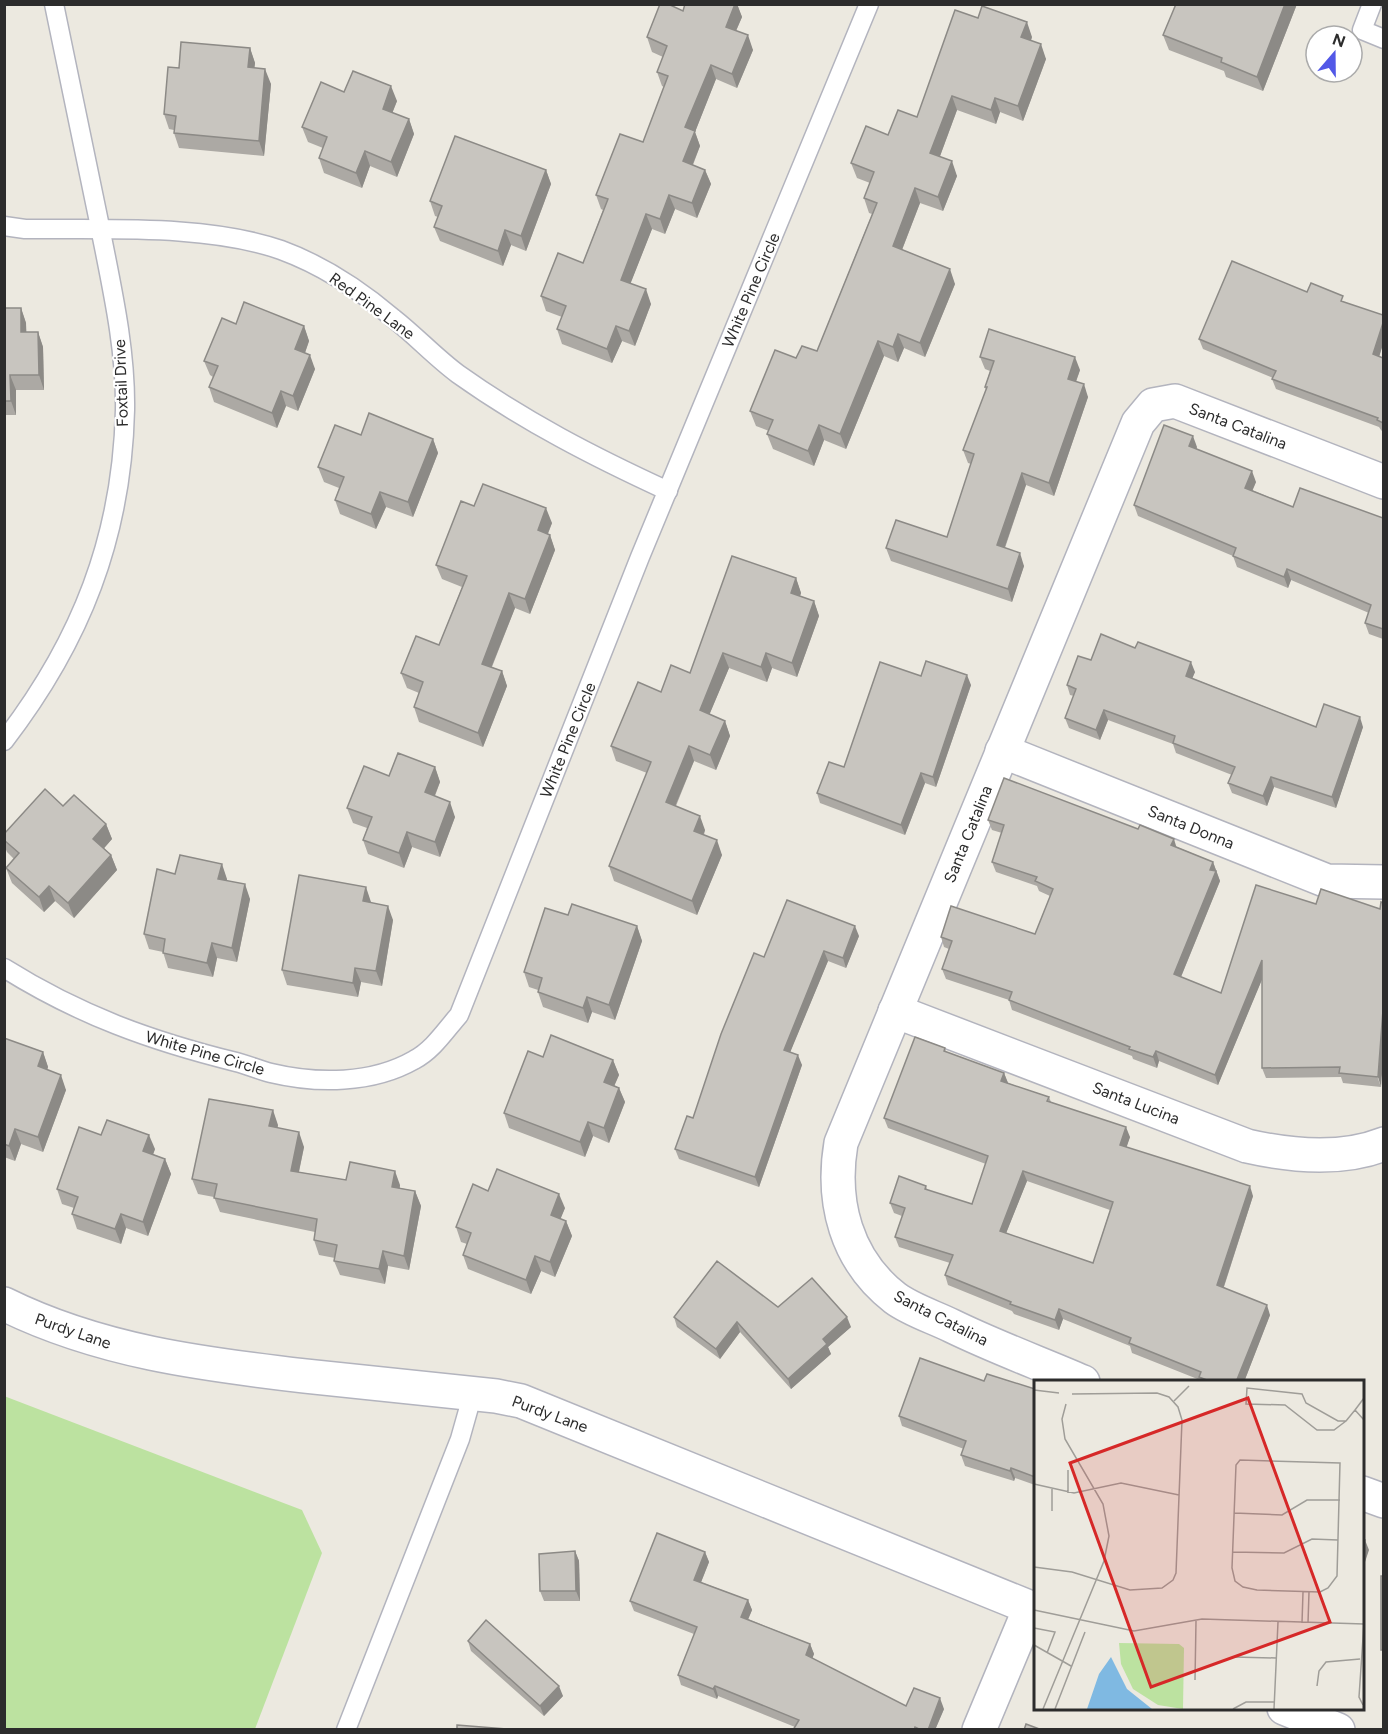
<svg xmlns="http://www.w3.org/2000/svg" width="1388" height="1734" font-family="Figtree,sans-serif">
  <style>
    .pitch { fill: #bce2a0 }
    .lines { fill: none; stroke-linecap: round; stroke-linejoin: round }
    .service-casing { stroke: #b3b4be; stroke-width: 21 }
    .minor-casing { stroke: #b3b4be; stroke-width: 36 }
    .tertiary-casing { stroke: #b3b4be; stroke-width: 36 }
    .service { stroke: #fff; stroke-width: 18 }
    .minor { stroke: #fff; stroke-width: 33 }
    .tertiary { stroke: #fff; stroke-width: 33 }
    .wall { fill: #aca9a4; fill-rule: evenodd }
    .shaded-wall { fill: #8c8a86 }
    .building { fill: #c8c5bf; stroke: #8c8a86; stroke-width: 1.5; fill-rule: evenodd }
    .labels { text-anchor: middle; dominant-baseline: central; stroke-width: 4.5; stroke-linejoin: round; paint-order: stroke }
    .street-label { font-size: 16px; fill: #2c2c2c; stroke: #fff }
    .inset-road { fill: none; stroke: #9f9d98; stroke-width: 1.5 }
    .view { fill: #d62828; fill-opacity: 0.15; stroke: #d62828; stroke-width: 3 }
    .inset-edge { fill: none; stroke: #2c2c2c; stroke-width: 3 }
  </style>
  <rect width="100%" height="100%" fill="#ece9e0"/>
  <polygon class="pitch" points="4,1396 302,1510 322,1553 255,1729 5,1729"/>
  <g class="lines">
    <g class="service-casing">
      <g id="service">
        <polyline points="1372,4 1362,30 1384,39"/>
        <path d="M4,226l21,3c80,1 182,-5 256,21 41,15 79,40 112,68 23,18 42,39 65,56 66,47 136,83 210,117"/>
        <path d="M4,741c77,-100 118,-204 121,-331 1,-63 -14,-126 -26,-188 -15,-72 -30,-145 -45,-218"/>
        <path d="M4,968c75,47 147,73 232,94 12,3 23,8 35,11 46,11 101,11 143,-13 19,-10 31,-29 45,-45l181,-458 229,-553"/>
        <polyline points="346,1730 460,1439 473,1393"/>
      </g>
    </g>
    <g class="minor-casing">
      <g id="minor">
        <polyline points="1002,751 1327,881 1384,882"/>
        <path d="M895,1011l352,135c44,10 94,15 137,-2"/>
        <path d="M1083,1382c-44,-19 -88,-35 -131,-56 -18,-9 -41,-16 -57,-28 -49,-38 -64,-96 -54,-155l297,-720 15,-18 22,-4 209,81"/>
        <polyline points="1362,1493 1384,1501"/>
        <polyline points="979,1730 1030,1608"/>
      </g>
    </g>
    <g class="tertiary-casing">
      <g id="tertiary">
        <path d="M4,1304c95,47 197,60 301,72 63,6 127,13 191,20l25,5 515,209"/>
        <polyline points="1284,1708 1338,1730"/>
      </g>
    </g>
    <use href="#service" class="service"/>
    <use href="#minor" class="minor"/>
    <use href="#tertiary" class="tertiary"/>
  </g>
  <g class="wall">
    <polygon points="685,4 737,4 742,17 736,31 753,50 737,88 716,79 695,132 700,146 693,165 705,170 711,184 697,218 675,209 665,234 652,229 630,284 651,304 635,346 622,341 612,363 562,344 557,329 562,317 546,311 541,296 583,263 603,210 601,209 596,195 643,142 664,87 662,86 657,72 663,57 652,52 647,37 683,11"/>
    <polygon points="1176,4 1297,4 1263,91 1226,77 1224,71 1169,50 1163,35"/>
    <polygon points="1032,37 1031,40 1046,59 1023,121 1000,112 996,124 957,110 940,156 957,176 943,211 920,203 902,250 955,284 925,357 904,348 898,362 884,356 846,449 824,440 814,466 773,449 767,434 769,431 756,426 750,411 796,358 817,351 872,214 869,213 864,198 870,183 857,178 851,163 888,135 917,117"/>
    <polygon points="250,48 255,63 254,68 271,84 264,156 179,148 174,133 174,130 169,129 164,114 179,68"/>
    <polygon points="344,92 397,101 392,113 409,119 414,134 397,177 370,166 362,188 324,173 319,158 323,148 308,142 302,127"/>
    <polygon points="546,170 551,184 526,251 511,245 503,266 440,241 434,227 438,217 435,216 430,201"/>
    <polygon points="1307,292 1345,302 1383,344 1379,356 1383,358 1383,432 1381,430 1379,427 1276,389 1272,379 1273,378 1203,349 1199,339"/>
    <polygon points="4,308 21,308 26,323 26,332 38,332 43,347 44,390 16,390 16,415 4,415"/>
    <polygon points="236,324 304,326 309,341 305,353 315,369 298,411 286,406 277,428 214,402 209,387 213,377 210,375 204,361"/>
    <polygon points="980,357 1080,370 1076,382 1088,397 1054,496 1026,485 1005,548 1024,566 1012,602 891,561 886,548 947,537 971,464 968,463 963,450 986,390 985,387 990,371 985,369"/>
    <polygon points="361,435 433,439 438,453 413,517 386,507 376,529 340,514 335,500 339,488 324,482 318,467"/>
    <polygon points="1197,447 1197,449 1256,482 1252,490 1293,507 1383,518 1383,639 1369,634 1365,623 1369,613 1291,580 1288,588 1237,567 1233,556 1138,516 1134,505"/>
    <polygon points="474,506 552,523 548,534 550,535 555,550 530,614 515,608 492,667 502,671 507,686 483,747 419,722 414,707 419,693 407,688 401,673 439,645 462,587 442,579 436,565"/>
    <polygon points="796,578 801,593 800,596 814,601 819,616 797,677 772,668 767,682 729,668 709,715 725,721 730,736 716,770 694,761 676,806 705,830 704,835 722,855 697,915 614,881 609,866 647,773 616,761 611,746 661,692 690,673"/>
    <polygon points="1091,660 1195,672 1192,678 1316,727 1363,727 1336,808 1274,787 1267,806 1232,793 1228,783 1232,775 1176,753 1173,744 1108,720 1100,740 1069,728 1065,718 1074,696 1070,695 1067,685"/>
    <polygon points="921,676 971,685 936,787 925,783 905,835 820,803 817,793 844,767"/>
    <polygon points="435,767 440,782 435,796 455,817 440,857 412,847 404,868 368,854 363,840 367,828 353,823 347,808 389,776"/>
    <polygon points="63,806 106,824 112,839 104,848 111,855 117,870 74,918 55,901 44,912 12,883 6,868 14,859 7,852 4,845 4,834"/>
    <polygon points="988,820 1177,847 1213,862 1220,881 1181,977 1221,993 1316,904 1381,1087 1343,1083 1341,1077 1266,1078 1262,1068 1262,979 1218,1085 1159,1061 1157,1068 1133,1059 1132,1056 1012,1010 1009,1000 946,979 942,969 949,949 944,947 941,937 1035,934 1050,896 1039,891 1037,886 996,872 992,862 1002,833 992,830"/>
    <polygon points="175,874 227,879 227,880 250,899 237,962 217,958 213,977 168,968 163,952 149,949 144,934"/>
    <polygon points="371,903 393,920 382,986 361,982 358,997 287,985 282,970"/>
    <polygon points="568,915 637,926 642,941 615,1020 592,1012 588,1023 543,1007 538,992 538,990 529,987 524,972"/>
    <polygon points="859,936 846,968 828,961 790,1052 802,1065 759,1187 679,1159 675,1149 693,1118 764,957"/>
    <polygon points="4,1038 43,1052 48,1067 47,1070 66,1090 43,1152 21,1144 15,1161 4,1157"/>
    <path d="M945,1048l1,4 58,21 4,10 41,14 2,5 79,35 -4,10 127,49 -29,91 46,28 -26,67h-43l-1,-2 -68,-27 -2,-7 -67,-27 -4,11 -45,-16 -2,-3 -64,-26 -3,-10 5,-12 -51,-16 -4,-10 7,-21 -8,-3 -4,-10 36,-17 1,4 45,14 14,-40 -98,-36 -4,-10zM1027,1181l83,29 -17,53 -87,-30z"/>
    <polygon points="543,1057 613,1060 619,1075 614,1085 619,1088 625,1102 609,1143 593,1136 585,1157 509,1128 504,1113"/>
    <polygon points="278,1125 277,1128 304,1147 299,1172 346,1180 400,1185 400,1188 415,1191 421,1206 409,1270 388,1266 385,1284 340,1275 334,1261 335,1258 319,1255 314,1240 315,1232 220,1212 214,1197 198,1194 192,1179"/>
    <polygon points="101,1135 155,1149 153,1154 165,1159 171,1174 148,1236 126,1228 121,1244 77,1229 72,1214 74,1208 62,1204 57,1189"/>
    <polygon points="488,1191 565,1208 560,1219 566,1221 572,1236 555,1277 541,1271 531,1294 468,1269 463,1255 467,1244 461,1242 456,1227"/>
    <polygon points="778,1307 851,1327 828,1347 831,1354 791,1389 740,1332 720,1359 677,1327 674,1317"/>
    <polygon points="984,1381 1035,1389 1035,1485 1015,1478 1014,1481 965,1466 961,1455 964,1449 902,1426 899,1416"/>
    <polygon points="575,1551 579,1561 580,1601 544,1601 540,1591"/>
    <polygon points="705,1552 709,1562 701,1582 748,1600 752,1610 748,1619 810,1644 814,1654 812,1658 906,1706 944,1709 935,1730 793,1730 795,1727 718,1696 717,1699 681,1685 678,1675 694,1634 634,1611 630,1601"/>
    <polygon points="468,1641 563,1696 544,1716 471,1651"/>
  </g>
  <g class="shaded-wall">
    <polygon points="735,4 737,4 742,17 731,42 726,27"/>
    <polygon points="1285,4 1297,4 1263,91 1257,77"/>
    <polygon points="1027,22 1032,37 1027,52 1021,37"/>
    <polygon points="748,35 753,50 737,88 732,74"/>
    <polygon points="1041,44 1046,59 1023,121 1018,106"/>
    <polygon points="250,48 255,63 253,82 248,67"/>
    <polygon points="711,65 716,79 695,132 700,146 688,176 683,161 685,127"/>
    <polygon points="265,69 271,84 264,156 259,141"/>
    <polygon points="391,86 397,101 388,124 383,109"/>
    <polygon points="952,96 957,110 936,167 930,153"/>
    <polygon points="995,98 1000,112 996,124 991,110"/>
    <polygon points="409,119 414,134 397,177 391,162"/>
    <polygon points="365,151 370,166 362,188 356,173"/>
    <polygon points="952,161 957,176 943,211 938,197"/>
    <polygon points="546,170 551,184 526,251 521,236"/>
    <polygon points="705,170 711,184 697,218 692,203"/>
    <polygon points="915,188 920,203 898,260 893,246"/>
    <polygon points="669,195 675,209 665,234 660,219"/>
    <polygon points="646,214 652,229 626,295 621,280"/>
    <polygon points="505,230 511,245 503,266 498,251"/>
    <polygon points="950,269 955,284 925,357 920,343"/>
    <polygon points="646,289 651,304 635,346 629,331"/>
    <polygon points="21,308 26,323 27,347 21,332"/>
    <polygon points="1383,323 1383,344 1377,364 1373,354"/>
    <polygon points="304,326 309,341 301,364 295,349"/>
    <polygon points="616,326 622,341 612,363 607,349"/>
    <polygon points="38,332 43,347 44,390 39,375"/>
    <polygon points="898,334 904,348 898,362 893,347"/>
    <polygon points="878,341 884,356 846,449 840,434"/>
    <polygon points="310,355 315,369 298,411 293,396"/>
    <polygon points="1075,357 1080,370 1072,392 1068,379"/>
    <polygon points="10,375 16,390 16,415 11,401"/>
    <polygon points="1084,384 1088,397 1054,496 1049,483"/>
    <polygon points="281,391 286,406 277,428 272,413"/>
    <polygon points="819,425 824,440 814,466 808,451"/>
    <polygon points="1193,436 1197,447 1193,457 1189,446"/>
    <polygon points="433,439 438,453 413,517 408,502"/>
    <polygon points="1252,471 1256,482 1249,499 1245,488"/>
    <polygon points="1022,473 1026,485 1001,558 997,545"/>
    <polygon points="380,492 386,507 376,529 371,514"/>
    <polygon points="546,508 552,523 543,545 538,530"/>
    <polygon points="550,535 555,550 530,614 525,599"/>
    <polygon points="1020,553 1024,566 1012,602 1008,589"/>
    <polygon points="1287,569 1291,580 1288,588 1284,577"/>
    <polygon points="796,578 801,593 796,608 791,593"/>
    <polygon points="509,593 515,608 487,678 482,664"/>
    <polygon points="814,601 819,616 797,677 792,663"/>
    <polygon points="723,653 729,668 705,725 700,710"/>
    <polygon points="766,653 772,668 767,682 761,667"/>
    <polygon points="1191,662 1195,672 1189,686 1186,676"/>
    <polygon points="502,671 507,686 483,747 478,733"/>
    <polygon points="967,675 971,685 936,787 933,777"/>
    <polygon points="1104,710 1108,720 1100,740 1096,730"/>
    <polygon points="1360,717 1363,727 1336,808 1332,797"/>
    <polygon points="725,721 730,736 716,770 710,755"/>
    <polygon points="689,746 694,761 671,816 666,802"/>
    <polygon points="435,767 440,782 430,807 425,792"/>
    <polygon points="921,773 925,783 905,835 901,825"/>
    <polygon points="1271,777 1274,787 1267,806 1263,796"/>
    <polygon points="450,802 455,817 440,857 435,842"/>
    <polygon points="700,816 705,830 699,846 694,831"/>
    <polygon points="106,824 112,839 99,854 93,839"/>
    <polygon points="407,832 412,847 404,868 399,853"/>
    <polygon points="1174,839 1177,849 1171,845"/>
    <polygon points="717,840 722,855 697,915 692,901"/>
    <polygon points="111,855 117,870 74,918 68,903"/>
    <polygon points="1213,862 1220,881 1178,984 1174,974"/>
    <polygon points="222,864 227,879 224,893 218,879"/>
    <polygon points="245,884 250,899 237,962 232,948"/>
    <polygon points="49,886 55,901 44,912 39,897"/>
    <polygon points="366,887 371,902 369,916 363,901"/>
    <polygon points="388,906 393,920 382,986 376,971"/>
    <polygon points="637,926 642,941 615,1020 609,1005"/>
    <polygon points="855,926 859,936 846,968 843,958"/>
    <polygon points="212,943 217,958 213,977 207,963"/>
    <polygon points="824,951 828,961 787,1060 784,1050"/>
    <polygon points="1262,960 1266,970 1218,1085 1215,1075"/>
    <polygon points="355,968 361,982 358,997 353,983"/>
    <polygon points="587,997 592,1012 588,1023 583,1008"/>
    <polygon points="1383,1010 1383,1061 1381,1087 1378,1077"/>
    <polygon points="1156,1051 1159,1061 1157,1068 1153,1057"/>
    <polygon points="43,1052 48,1067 43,1081 38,1066"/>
    <polygon points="798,1055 802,1065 759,1187 755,1177"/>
    <polygon points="613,1060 619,1075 610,1096 604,1082"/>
    <polygon points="1004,1073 1008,1083 1005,1091 1001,1081"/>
    <polygon points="61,1075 66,1090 43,1152 38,1137"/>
    <polygon points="619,1088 625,1102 609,1143 604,1128"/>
    <polygon points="273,1110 278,1125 275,1141 269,1126"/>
    <polygon points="588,1122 593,1136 585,1157 580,1142"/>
    <polygon points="1126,1127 1130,1137 1124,1155 1120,1145"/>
    <polygon points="15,1129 21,1144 15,1161 9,1146"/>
    <polygon points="299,1132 304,1147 296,1185 291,1171"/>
    <polygon points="149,1135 155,1149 149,1166 143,1151"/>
    <polygon points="165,1159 171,1174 148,1236 143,1222"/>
    <polygon points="395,1171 400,1185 397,1201 392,1187"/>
    <polygon points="1023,1171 1027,1181 1003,1241 1000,1231"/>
    <polygon points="1250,1186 1253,1196 1221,1295 1217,1285"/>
    <polygon points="415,1191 421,1206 409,1270 404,1256"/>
    <polygon points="559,1194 565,1208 556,1230 551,1215"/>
    <polygon points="121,1214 126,1228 121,1244 115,1229"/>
    <polygon points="566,1221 572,1236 555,1277 550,1262"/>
    <polygon points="383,1251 388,1266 385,1284 379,1269"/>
    <polygon points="535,1256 541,1271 531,1294 526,1280"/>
    <polygon points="1267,1305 1270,1315 1244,1382 1236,1382"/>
    <polygon points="1059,1309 1063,1319 1059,1330 1055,1320"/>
    <polygon points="847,1317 851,1327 828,1347 831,1354 791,1389 788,1379 823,1339"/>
    <polygon points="737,1322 740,1332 720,1359 716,1349"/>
    <polygon points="1011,1468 1015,1478 1014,1481 1010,1471"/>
    <polygon points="1365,1540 1369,1550 1362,1571 1362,1549"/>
    <polygon points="575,1551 579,1561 580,1601 576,1591"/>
    <polygon points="705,1552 709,1562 698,1590 694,1580"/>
    <polygon points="748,1600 752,1610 745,1627 741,1617"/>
    <polygon points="810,1644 814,1654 810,1665 806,1655"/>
    <polygon points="559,1686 563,1696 544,1716 540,1706"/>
    <polygon points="715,1686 718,1696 717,1699 713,1689"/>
    <polygon points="940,1698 944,1709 935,1730 928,1730"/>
  </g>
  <g class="building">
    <polygon points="660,4 668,4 683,11 685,4 735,4 726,27 748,35 732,74 711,65 685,127 695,131 683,161 705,170 692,203 669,195 660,219 646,214 621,280 646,289 629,331 616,326 607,349 557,329 566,306 541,296 558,253 583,263 608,199 596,195 620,134 643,142 668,76 657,72 667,46 647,37"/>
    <polygon points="1176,4 1285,4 1257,77 1221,62 1222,58 1163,35"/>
    <polygon points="982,6 1027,22 1021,37 1041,44 1018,106 995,98 991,110 952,96 930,153 952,161 938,197 915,188 893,246 950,269 920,343 898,334 893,347 878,341 840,434 819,425 808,451 767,434 773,420 750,411 775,350 796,358 802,346 817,351 877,203 864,198 874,172 851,163 866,126 888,135 898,110 917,117 955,10 978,18"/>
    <polygon points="181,42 250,48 248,67 265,69 259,141 174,133 176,116 164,114 168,67 179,68"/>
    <polygon points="353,71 391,86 383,109 409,119 391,162 365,151 356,173 319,158 327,137 302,127 321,82 344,92"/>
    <polygon points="455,136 546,170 521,236 505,230 498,251 434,227 442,206 430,201"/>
    <polygon points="1232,261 1307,292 1311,283 1343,296 1341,301 1383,315 1383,323 1373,354 1383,358 1383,423 1377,420 1378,418 1272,379 1276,371 1199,339"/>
    <polygon points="244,302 304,326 295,349 310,355 293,396 281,391 272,413 209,387 218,366 204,361 222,318 236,324"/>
    <polygon points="4,308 21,308 21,332 38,332 39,375 10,375 11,401 4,401"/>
    <polygon points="989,329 1075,357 1068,379 1084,384 1049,483 1022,473 997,545 1020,553 1008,589 886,548 896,520 947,537 974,454 963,450 987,387 985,387 994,361 980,357"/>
    <polygon points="369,413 433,439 408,502 380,492 371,514 335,500 344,477 318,467 335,425 361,435"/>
    <polygon points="1164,425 1193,436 1189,446 1252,471 1245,488 1293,507 1300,488 1383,518 1383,629 1365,623 1371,605 1287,569 1284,577 1233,556 1236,548 1134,505"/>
    <polygon points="483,484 546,508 538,530 550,535 525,599 509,593 482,664 502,671 478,733 414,707 423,682 401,673 416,636 439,645 467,576 436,565 461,501 474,506"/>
    <polygon points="732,556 796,578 791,593 814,601 792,663 766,653 761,667 723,653 700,710 725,721 710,755 689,746 666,802 700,816 694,831 717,840 692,901 609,866 651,762 611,746 638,682 661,692 671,665 690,673"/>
    <polygon points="1101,634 1135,648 1138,642 1191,662 1186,676 1316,727 1324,704 1360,717 1332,797 1271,777 1263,796 1228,783 1235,767 1173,743 1175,736 1104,710 1096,730 1065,718 1076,689 1067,685 1078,656 1091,660"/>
    <polygon points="926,661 967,675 933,777 921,773 901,825 817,793 829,762 844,767 880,662 921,676"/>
    <polygon points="398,753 435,767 425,792 450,802 435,842 407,832 399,853 363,840 372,817 347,808 364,766 389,776"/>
    <polygon points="1004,778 1138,829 1140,825 1174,839 1171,845 1213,862 1210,870 1216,871 1174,974 1221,993 1256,885 1316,904 1321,889 1380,909 1381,902 1383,903 1383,1010 1378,1077 1339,1073 1340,1067 1262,1068 1262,960 1215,1075 1156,1051 1153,1057 1129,1049 1130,1047 1009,1000 1012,992 942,969 952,941 941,937 951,906 1035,934 1053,889 1035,881 1037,877 992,862 1004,825 988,820"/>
    <polygon points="45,789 63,806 74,795 106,824 93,839 111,855 68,903 49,886 39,897 6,868 19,853 4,840 4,834"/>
    <polygon points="180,855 222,864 218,879 245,884 232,948 212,943 207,963 163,953 165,939 144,934 157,869 175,874"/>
    <polygon points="299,875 366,887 363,901 388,906 376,971 355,968 353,983 282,970"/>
    <polygon points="787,900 855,926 843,958 824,951 784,1050 798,1055 755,1177 675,1149 687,1116 693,1118 721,1034 754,953 764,957"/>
    <polygon points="572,904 637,926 609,1005 587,997 583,1008 538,992 542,978 524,972 545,908 568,915"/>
    <polygon points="551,1035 613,1060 604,1082 619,1088 604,1128 588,1122 580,1142 504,1113 528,1051 543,1057"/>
    <path d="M915,1037l30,11 -1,3 60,22 -3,8 48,16 -2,4 79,26 -6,18 130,41 -33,99 50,20 -31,77h-24l-13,-5 2,-5 -72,-29 2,-5 -72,-29 -4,11 -45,-16 1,-2 -66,-27 8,-20 -58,-18 10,-29 -15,-5 9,-27 27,10 -1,3 47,15 16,-48 -104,-38zM1023,1171l90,31 -20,61 -93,-32z"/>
    <polygon points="4,1038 43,1052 38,1066 61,1075 38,1137 15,1129 9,1146 4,1144"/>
    <polygon points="209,1099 273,1110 269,1126 299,1132 291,1171 346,1180 350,1162 395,1171 392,1187 415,1191 404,1256 383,1251 379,1269 334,1261 337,1245 314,1240 317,1219 214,1198 217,1184 192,1179"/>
    <polygon points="107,1120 149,1135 143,1151 165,1159 143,1222 121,1214 115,1229 72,1214 78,1197 57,1189 79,1127 101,1135"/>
    <polygon points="497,1169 559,1194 551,1215 566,1221 550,1262 535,1256 526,1280 463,1255 471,1233 456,1227 473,1184 488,1191"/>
    <polygon points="717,1261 778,1307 812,1278 847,1317 823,1339 827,1344 788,1379 737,1322 716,1349 674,1317"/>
    <polygon points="920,1358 984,1381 987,1374 1035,1389 1034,1396 1035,1397 1035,1477 1011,1468 1010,1471 961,1455 966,1441 899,1416"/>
    <polygon points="657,1533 705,1552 694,1580 748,1600 741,1617 810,1644 806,1655 906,1706 914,1688 940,1698 928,1730 921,1730 915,1727 914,1730 793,1730 799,1720 715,1686 713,1689 678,1675 697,1627 630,1601"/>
    <polygon points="1362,1539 1365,1540 1362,1549"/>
    <polygon points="575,1551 576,1591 540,1591 539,1554"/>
    <rect x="1381" y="1576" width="2" height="74"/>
    <polygon points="486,1620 559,1686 540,1706 468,1641"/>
    <polygon points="1026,1724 1042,1730 1024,1730"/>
    <polygon points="457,1725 518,1730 457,1730"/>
  </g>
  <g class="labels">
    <g class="street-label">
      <text transform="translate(751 290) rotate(-67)">White Pine Circle</text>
      <text transform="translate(372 306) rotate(36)">Red Pine Lane</text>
      <text transform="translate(121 383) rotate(-92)">Foxtail Drive</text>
      <text transform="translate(1238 426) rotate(21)">Santa Catalina</text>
      <text transform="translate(568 740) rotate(-68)">White Pine Circle</text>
      <text transform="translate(1191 827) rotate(22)">Santa Donna</text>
      <text transform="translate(968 834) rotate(-68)">Santa Catalina</text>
      <text transform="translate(205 1053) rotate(16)">White Pine Circle</text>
      <text transform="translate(1136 1103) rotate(21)">Santa Lucina</text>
      <text transform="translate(941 1318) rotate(27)">Santa Catalina</text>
      <text transform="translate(73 1331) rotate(19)">Purdy Lane</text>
      <text transform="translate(550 1414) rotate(20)">Purdy Lane</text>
    </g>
  </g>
  <g transform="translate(1034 1380)">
    <rect width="330" height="330" fill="#ece9e0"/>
    <path d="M85,263l60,1 5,4 -1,61 -25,-4 -25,-16 -12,-25z" fill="#bce2a0"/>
    <path d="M77,277l16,32 25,20h-65l12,-35z" fill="#7fb9e2"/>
    <path class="inset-road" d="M0,10l25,3M330,18l-9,12 9,10M140,21l15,-15M312,41l-12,9h-17l-32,-25 -39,-1 1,-16 55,6 4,9 32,18h8l9,-11M206,80l100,3 -3,113 -9,12 -8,4 -63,-2 -14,-3 -8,-6 -3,-13 4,-103zM0,104l40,9 47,-10 58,12M34,113v-23M18,131v-23M200,133l48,2 25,-15h33M198,172l52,1 28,-14 26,1M0,187l38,5 58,18 32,-2 11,-8 3,-7 6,-153 -4,-13 -9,-10 -12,-4 -85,1M0,230l100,21 68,-12 162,5M268,243l1,-31M274,243l1,-31M0,248l21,4 -8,21M0,265l37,21M200,277l42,1M161,300l1,-59M283,306l2,-15 7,-9 34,-3M329,325l-4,-8 5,-74M9,329l61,-148 5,-25 -6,-32 -38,-65 -3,-20 4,-15M21,329l30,-77M199,329l13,-7h28M240,329l4,-87"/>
    <path class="view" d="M214,18l82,224 -179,65 -81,-224z"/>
    <rect width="330" height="330" class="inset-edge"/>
  </g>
  <rect width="1388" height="1734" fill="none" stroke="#2c2c2c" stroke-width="12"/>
  <g transform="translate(1334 54) rotate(20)"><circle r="28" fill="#ffffff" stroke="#ababab" stroke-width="1.5"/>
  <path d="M0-4.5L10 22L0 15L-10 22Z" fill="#5258e7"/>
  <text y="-9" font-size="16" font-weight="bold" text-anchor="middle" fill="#2c2c2c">N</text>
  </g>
</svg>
